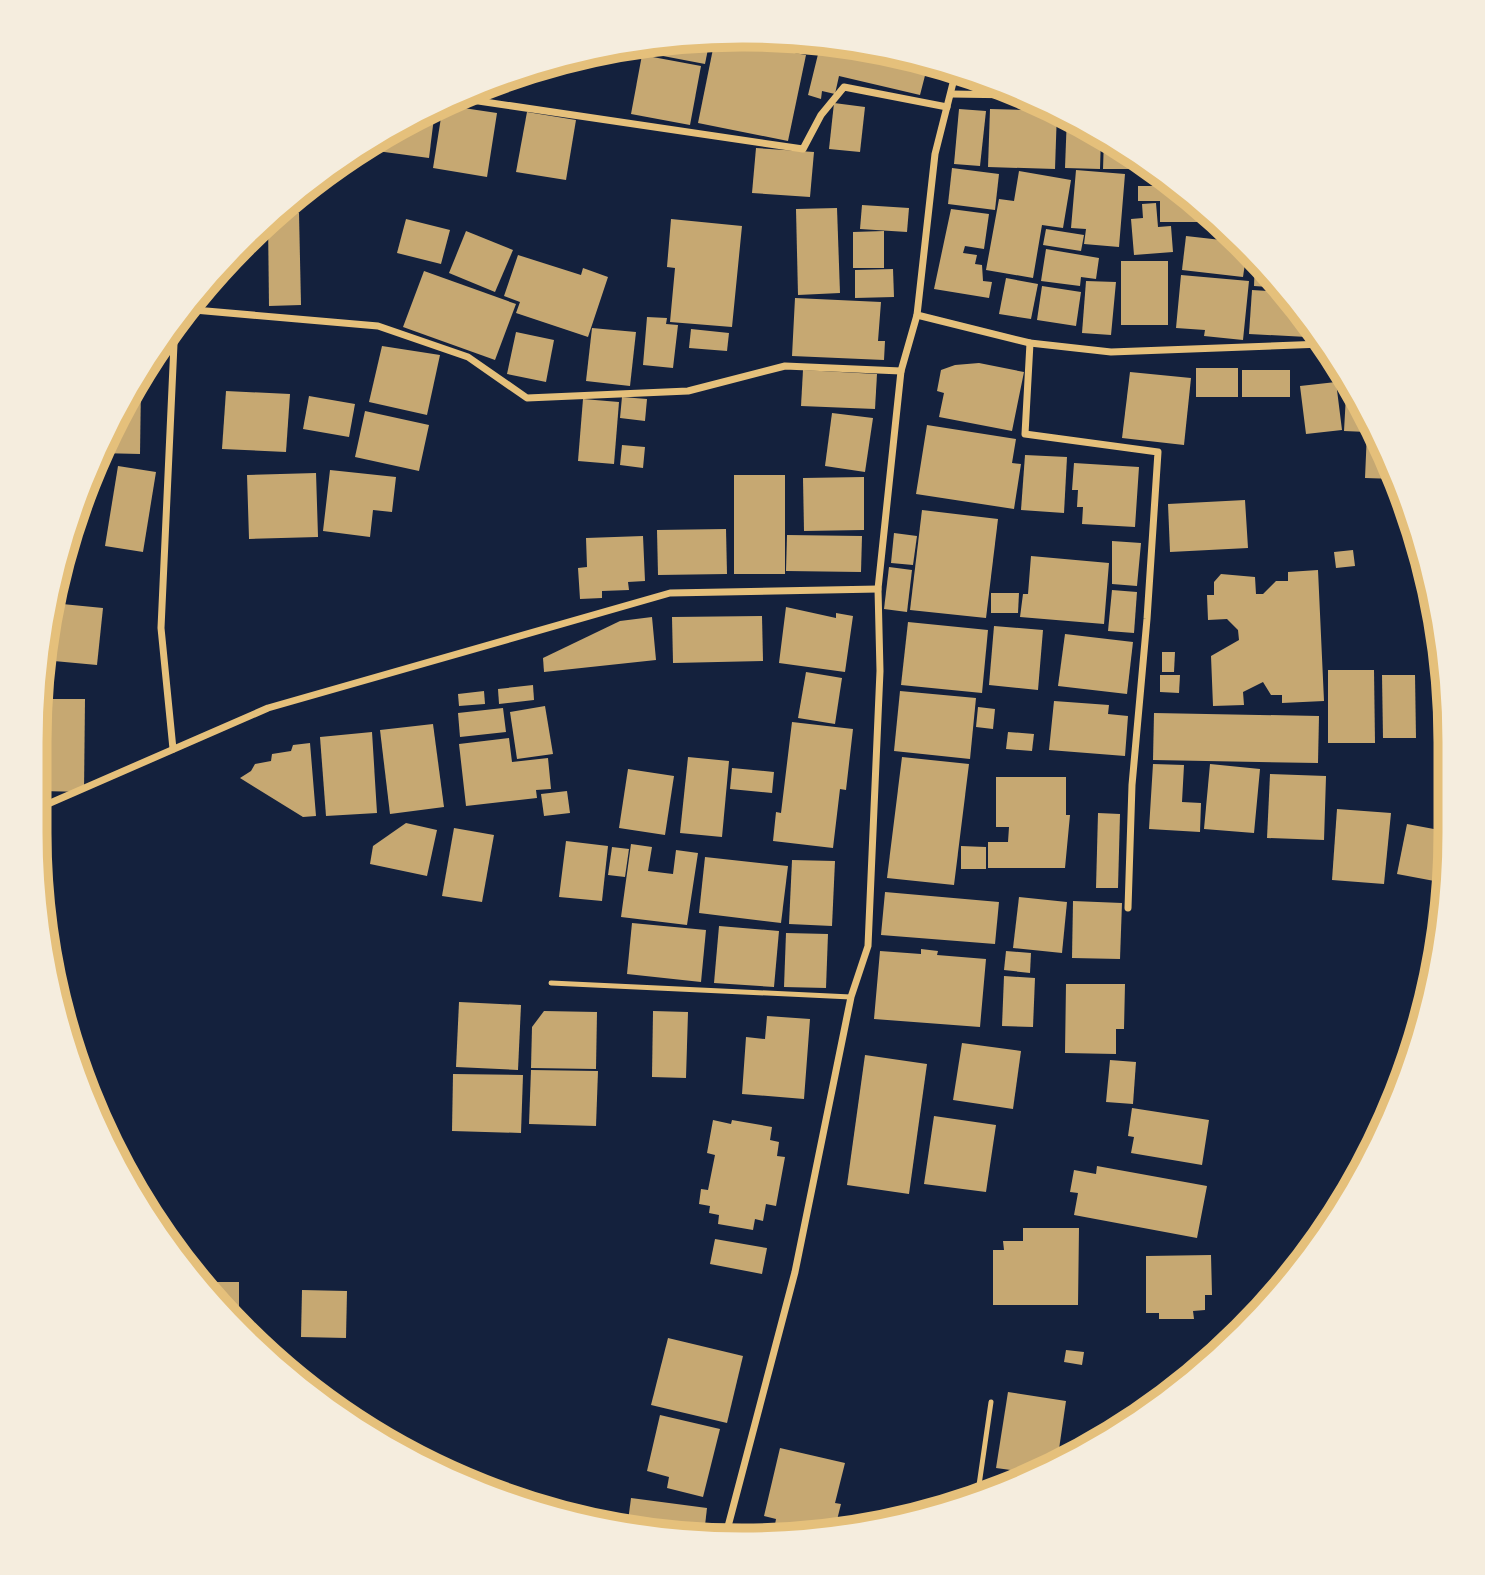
<svg xmlns="http://www.w3.org/2000/svg" width="1485" height="1575" font-family="Rubik,sans-serif">
  <style>
    .building { fill: #c6a872 }
    .lines { fill: none; stroke-linecap: round; stroke-linejoin: round }
    .service { stroke: #e5c07b; stroke-width: 5 }
    .minor { stroke: #e5c07b; stroke-width: 7 }
    .rim { fill: none; stroke: #e5c07b; stroke-width: 9 }
  </style>
  <rect width="100%" height="100%" fill="#14213d"/>
  <g class="building">
    <polygon points="710,39 705,64 642,52 644,43 651,41"/>
    <polygon points="715,39 806,55 788,141 698,123"/>
    <polygon points="821,42 929,60 920,95 839,76 835,94 822,91 821,99 808,95"/>
    <polygon points="642,55 701,66 690,125 631,114"/>
    <polygon points="834,103 865,107 860,152 829,149"/>
    <polygon points="443,105 497,113 487,177 433,168"/>
    <polygon points="435,109 429,158 362,149 389,130"/>
    <polygon points="959,109 986,111 980,166 954,164"/>
    <polygon points="990,109 1057,111 1055,169 988,167"/>
    <polygon points="527,112 576,120 566,180 516,172"/>
    <polygon points="1067,115 1101,136 1100,169 1065,168"/>
    <polygon points="1104,138 1138,159 1137,169 1103,169"/>
    <polygon points="756,148 814,152 810,197 752,193"/>
    <polygon points="952,168 999,174 995,210 948,204"/>
    <polygon points="1076,170 1125,174 1119,247 1084,244 1086,229 1071,228"/>
    <polygon points="1019,171 1071,180 1063,228 1042,225 1033,278 986,270 999,199 1014,201"/>
    <polygon points="1162,174 1207,213 1207,222 1160,222 1160,201 1138,201 1138,186 1162,186"/>
    <polygon points="1156,203 1158,227 1171,226 1173,252 1134,255 1131,219 1143,218 1142,204"/>
    <polygon points="862,205 909,208 907,232 860,229"/>
    <polygon points="837,208 840,293 798,295 796,209"/>
    <polygon points="951,209 989,214 984,249 965,246 963,253 977,255 975,264 982,265 983,281 992,282 989,298 934,289"/>
    <polygon points="274,213 299,213 301,305 269,306 268,220"/>
    <polygon points="406,219 450,230 441,264 397,253"/>
    <polygon points="671,219 742,226 732,327 670,322 675,268 667,267"/>
    <polygon points="1046,229 1084,235 1081,251 1043,245"/>
    <polygon points="257,231 257,246 242,247 244,245"/>
    <polygon points="466,231 513,250 495,292 449,273"/>
    <polygon points="884,231 884,268 853,268 853,232"/>
    <polygon points="1186,236 1239,242 1247,250 1243,277 1182,270"/>
    <polygon points="1046,249 1099,258 1096,279 1081,277 1080,286 1041,281"/>
    <polygon points="518,255 581,275 583,268 608,277 588,337 516,313 520,302 504,296"/>
    <polygon points="1255,258 1275,276 1283,288 1254,286"/>
    <rect x="1121" y="261" width="47" height="64"/>
    <polygon points="893,269 894,297 855,298 855,270"/>
    <polygon points="424,271 516,304 495,360 403,327"/>
    <polygon points="1181,275 1249,281 1243,340 1204,336 1205,330 1176,328"/>
    <polygon points="1006,278 1038,284 1031,319 999,314"/>
    <polygon points="1086,281 1116,282 1111,335 1082,333"/>
    <polygon points="1042,286 1081,292 1076,326 1037,320"/>
    <polygon points="1252,290 1286,292 1308,323 1307,337 1249,334"/>
    <polygon points="795,298 881,302 878,341 885,341 884,360 792,356"/>
    <polygon points="647,317 667,318 666,324 678,325 673,368 643,365"/>
    <polygon points="592,328 636,332 630,386 586,381"/>
    <polygon points="691,329 729,333 727,351 689,348"/>
    <polygon points="516,332 554,340 546,382 507,374"/>
    <polygon points="382,346 440,355 427,415 369,402"/>
    <polygon points="979,363 1024,372 1012,431 939,417 944,393 937,391 941,370 955,365"/>
    <rect x="1196" y="368" width="42" height="29"/>
    <polygon points="803,370 877,374 875,409 801,406"/>
    <rect x="1242" y="370" width="48" height="27"/>
    <polygon points="1130,372 1191,378 1184,445 1122,438"/>
    <polygon points="1347,377 1355,389 1396,479 1365,478 1367,432 1344,431"/>
    <polygon points="1336,382 1342,430 1306,434 1300,386"/>
    <polygon points="136,384 141,384 140,454 99,453 108,429"/>
    <polygon points="226,391 290,394 286,452 222,449"/>
    <polygon points="309,396 355,404 349,437 303,429"/>
    <polygon points="622,397 647,399 645,421 620,418"/>
    <polygon points="583,399 619,402 614,464 578,461"/>
    <polygon points="365,411 429,425 419,471 355,457"/>
    <polygon points="832,413 873,418 865,472 825,466"/>
    <polygon points="927,425 1016,439 1012,463 1021,464 1014,509 916,494"/>
    <polygon points="622,445 645,447 643,468 620,465"/>
    <polygon points="1025,455 1067,457 1064,513 1021,510"/>
    <polygon points="1074,463 1139,467 1135,527 1082,524 1083,507 1077,507 1078,490 1072,490"/>
    <polygon points="118,466 156,472 143,552 105,546"/>
    <polygon points="330,470 396,477 392,512 373,510 370,537 323,531"/>
    <polygon points="316,473 318,537 249,539 247,475"/>
    <rect x="734" y="475" width="51" height="99"/>
    <polygon points="864,477 864,530 804,531 803,478"/>
    <polygon points="1245,500 1248,548 1170,552 1168,504"/>
    <polygon points="922,510 998,519 986,618 910,610"/>
    <polygon points="726,529 727,574 658,575 657,530"/>
    <polygon points="894,533 917,536 913,565 891,563"/>
    <polygon points="787,535 862,536 861,572 786,571"/>
    <polygon points="643,536 645,581 628,582 629,590 602,591 602,598 580,599 578,568 587,567 586,538"/>
    <polygon points="1112,541 1141,543 1137,586 1112,584"/>
    <polygon points="1353,550 1355,566 1336,568 1334,552"/>
    <polygon points="1031,556 1109,563 1104,624 1020,617 1023,594 1028,594"/>
    <polygon points="889,567 912,570 907,612 884,609"/>
    <polygon points="1318,570 1324,701 1282,703 1282,695 1271,695 1263,682 1243,692 1244,705 1213,706 1211,656 1239,640 1238,630 1227,619 1208,620 1207,595 1214,595 1214,582 1221,574 1255,577 1256,594 1263,594 1276,581 1288,581 1288,572"/>
    <polygon points="1112,590 1137,592 1134,633 1108,631"/>
    <polygon points="991,593 1019,593 1018,613 991,613"/>
    <polygon points="52,603 103,608 97,665 43,660"/>
    <polygon points="786,607 836,618 836,613 853,616 845,672 779,663"/>
    <polygon points="762,616 763,661 673,663 672,617"/>
    <polygon points="652,617 656,660 544,672 543,658 620,621"/>
    <polygon points="908,622 988,630 982,693 901,685"/>
    <polygon points="994,626 1043,630 1038,690 989,685"/>
    <polygon points="1065,634 1133,642 1127,694 1058,686"/>
    <polygon points="1162,652 1175,652 1174,672 1162,672"/>
    <polygon points="1328,670 1374,670 1375,743 1328,743"/>
    <polygon points="806,672 842,678 835,724 798,718"/>
    <polygon points="1160,675 1180,675 1179,693 1160,692"/>
    <polygon points="1382,675 1415,675 1416,738 1383,738"/>
    <polygon points="533,685 534,700 499,704 498,689"/>
    <polygon points="484,691 485,704 459,706 458,694"/>
    <polygon points="900,691 976,698 970,759 894,751"/>
    <polygon points="37,699 85,699 84,792 41,791"/>
    <polygon points="1054,701 1109,705 1108,714 1128,716 1125,756 1049,750"/>
    <polygon points="545,706 553,754 517,759 510,712"/>
    <polygon points="978,707 995,709 993,729 976,727"/>
    <polygon points="503,708 506,732 460,737 458,713"/>
    <polygon points="1154,713 1319,716 1318,763 1153,760"/>
    <polygon points="792,722 853,729 846,790 840,789 833,848 773,841 776,812 781,813"/>
    <polygon points="433,724 444,807 390,814 380,730"/>
    <polygon points="372,732 377,813 326,816 320,737"/>
    <polygon points="1008,732 1034,734 1032,751 1006,749"/>
    <polygon points="509,738 512,762 548,758 551,789 536,790 537,798 466,806 459,744"/>
    <polygon points="310,743 316,816 303,817 240,778 251,771 255,764 271,761 272,754 291,751 293,745"/>
    <polygon points="688,757 729,761 722,837 680,833"/>
    <polygon points="902,757 969,764 954,885 887,878"/>
    <polygon points="1153,764 1184,765 1182,802 1201,803 1200,832 1149,829"/>
    <polygon points="1210,764 1260,769 1254,833 1204,829"/>
    <polygon points="732,768 774,772 772,793 730,789"/>
    <polygon points="628,769 674,776 665,835 619,828"/>
    <polygon points="1270,774 1326,776 1324,840 1267,838"/>
    <polygon points="996,777 1066,777 1066,815 1070,815 1065,868 988,868 988,842 1008,842 1009,827 996,827"/>
    <polygon points="567,791 570,813 544,816 541,794"/>
    <polygon points="1337,809 1391,813 1384,884 1332,880"/>
    <polygon points="1098,813 1120,814 1118,888 1096,888"/>
    <polygon points="406,823 437,830 427,876 370,864 373,846"/>
    <polygon points="1407,824 1450,832 1445,883 1397,874"/>
    <polygon points="454,828 494,835 482,902 442,896"/>
    <polygon points="566,841 608,846 602,901 559,897"/>
    <polygon points="631,844 652,847 648,871 673,874 676,850 698,853 687,925 621,917"/>
    <polygon points="961,846 986,847 986,869 961,869"/>
    <polygon points="612,847 629,849 625,877 608,875"/>
    <polygon points="705,857 788,866 781,923 699,913"/>
    <polygon points="792,860 835,861 832,926 789,924"/>
    <polygon points="885,892 999,902 995,944 881,935"/>
    <polygon points="1019,897 1067,902 1062,953 1013,948"/>
    <polygon points="1073,901 1122,903 1120,959 1072,958"/>
    <polygon points="632,923 706,930 701,982 627,974"/>
    <polygon points="719,926 779,931 774,987 714,983"/>
    <polygon points="786,933 828,934 826,988 784,987"/>
    <polygon points="921,949 938,951 937,955 986,959 980,1027 874,1019 880,951 921,954"/>
    <polygon points="1006,951 1031,953 1030,973 1004,970"/>
    <polygon points="1004,976 1035,978 1033,1027 1002,1026"/>
    <polygon points="1066,984 1125,984 1124,1029 1116,1029 1116,1054 1065,1053"/>
    <polygon points="459,1002 521,1005 518,1070 456,1067"/>
    <polygon points="544,1011 597,1012 596,1069 531,1068 532,1027"/>
    <polygon points="653,1011 688,1012 686,1078 652,1077"/>
    <polygon points="767,1016 810,1019 804,1099 742,1094 746,1037 765,1039"/>
    <polygon points="962,1043 1021,1051 1013,1109 953,1100"/>
    <polygon points="865,1055 927,1064 909,1194 847,1185"/>
    <polygon points="1110,1060 1136,1062 1133,1104 1106,1102"/>
    <polygon points="531,1070 598,1071 596,1126 529,1124"/>
    <polygon points="453,1074 523,1075 521,1133 452,1131"/>
    <polygon points="1132,1108 1209,1120 1202,1165 1131,1153 1134,1137 1128,1136"/>
    <polygon points="934,1116 996,1125 986,1192 924,1184"/>
    <polygon points="713,1120 731,1124 732,1120 772,1127 770,1140 779,1142 777,1156 785,1157 776,1206 766,1204 763,1221 755,1219 753,1230 718,1224 719,1215 709,1213 710,1206 699,1204 701,1189 708,1190 715,1155 707,1153"/>
    <polygon points="1097,1166 1207,1186 1197,1238 1074,1215 1078,1193 1070,1192 1074,1170 1096,1174"/>
    <polygon points="1023,1228 1079,1228 1078,1305 993,1305 993,1250 1004,1250 1003,1241 1023,1241"/>
    <polygon points="715,1239 767,1248 762,1274 710,1264"/>
    <polygon points="1211,1255 1212,1295 1205,1295 1205,1310 1193,1311 1194,1319 1159,1319 1159,1313 1146,1313 1146,1256"/>
    <polygon points="201,1282 239,1282 239,1325 201,1285"/>
    <polygon points="302,1290 347,1291 346,1338 301,1337"/>
    <polygon points="668,1338 743,1356 727,1423 651,1405"/>
    <polygon points="1066,1350 1084,1352 1082,1365 1064,1362"/>
    <polygon points="1008,1392 1066,1401 1057,1463 1034,1473 996,1468"/>
    <polygon points="660,1415 720,1429 703,1497 667,1488 669,1477 647,1471"/>
    <polygon points="780,1448 845,1463 835,1503 841,1504 834,1532 795,1523 793,1534 774,1530 776,1519 764,1516"/>
    <polygon points="631,1498 707,1508 704,1534 651,1534 627,1529"/>
  </g>
  <g class="lines">
    <g class="service">
      <polyline points="551,983 851,997"/>
      <polyline points="977,1499 991,1402"/>
    </g>
    <g class="minor">
      <polyline points="951,94 1022,95"/>
      <polyline points="458,98 803,149 821,115 844,87 947,107"/>
      <polyline points="183,309 378,326 468,357 527,398 688,391 785,366 901,371"/>
      <polyline points="917,315 1030,343 1111,352 1323,344"/>
      <polyline points="1030,343 1025,434 1158,452 1147,619 1132,785 1128,908"/>
      <polyline points="173,749 161,628 175,322"/>
      <polyline points="41,807 268,708 670,593 878,589"/>
      <polyline points="726,1534 795,1272 851,997 868,946 880,671 878,589 901,371 917,315 935,154 956,71"/>
    </g>
  </g>
  <path d="M0 0H1485V1575H0ZM742 47H743A695 695 0 0 1 1438 742V833A695 695 0 0 1 743 1528H742A695 695 0 0 1 47 833V742A695 695 0 0 1 742 47Z" fill="#f5edde" fill-rule="evenodd"/>
  <path class="rim" d="M742 47H743A695 695 0 0 1 1438 742V833A695 695 0 0 1 743 1528H742A695 695 0 0 1 47 833V742A695 695 0 0 1 742 47Z"/>
</svg>
